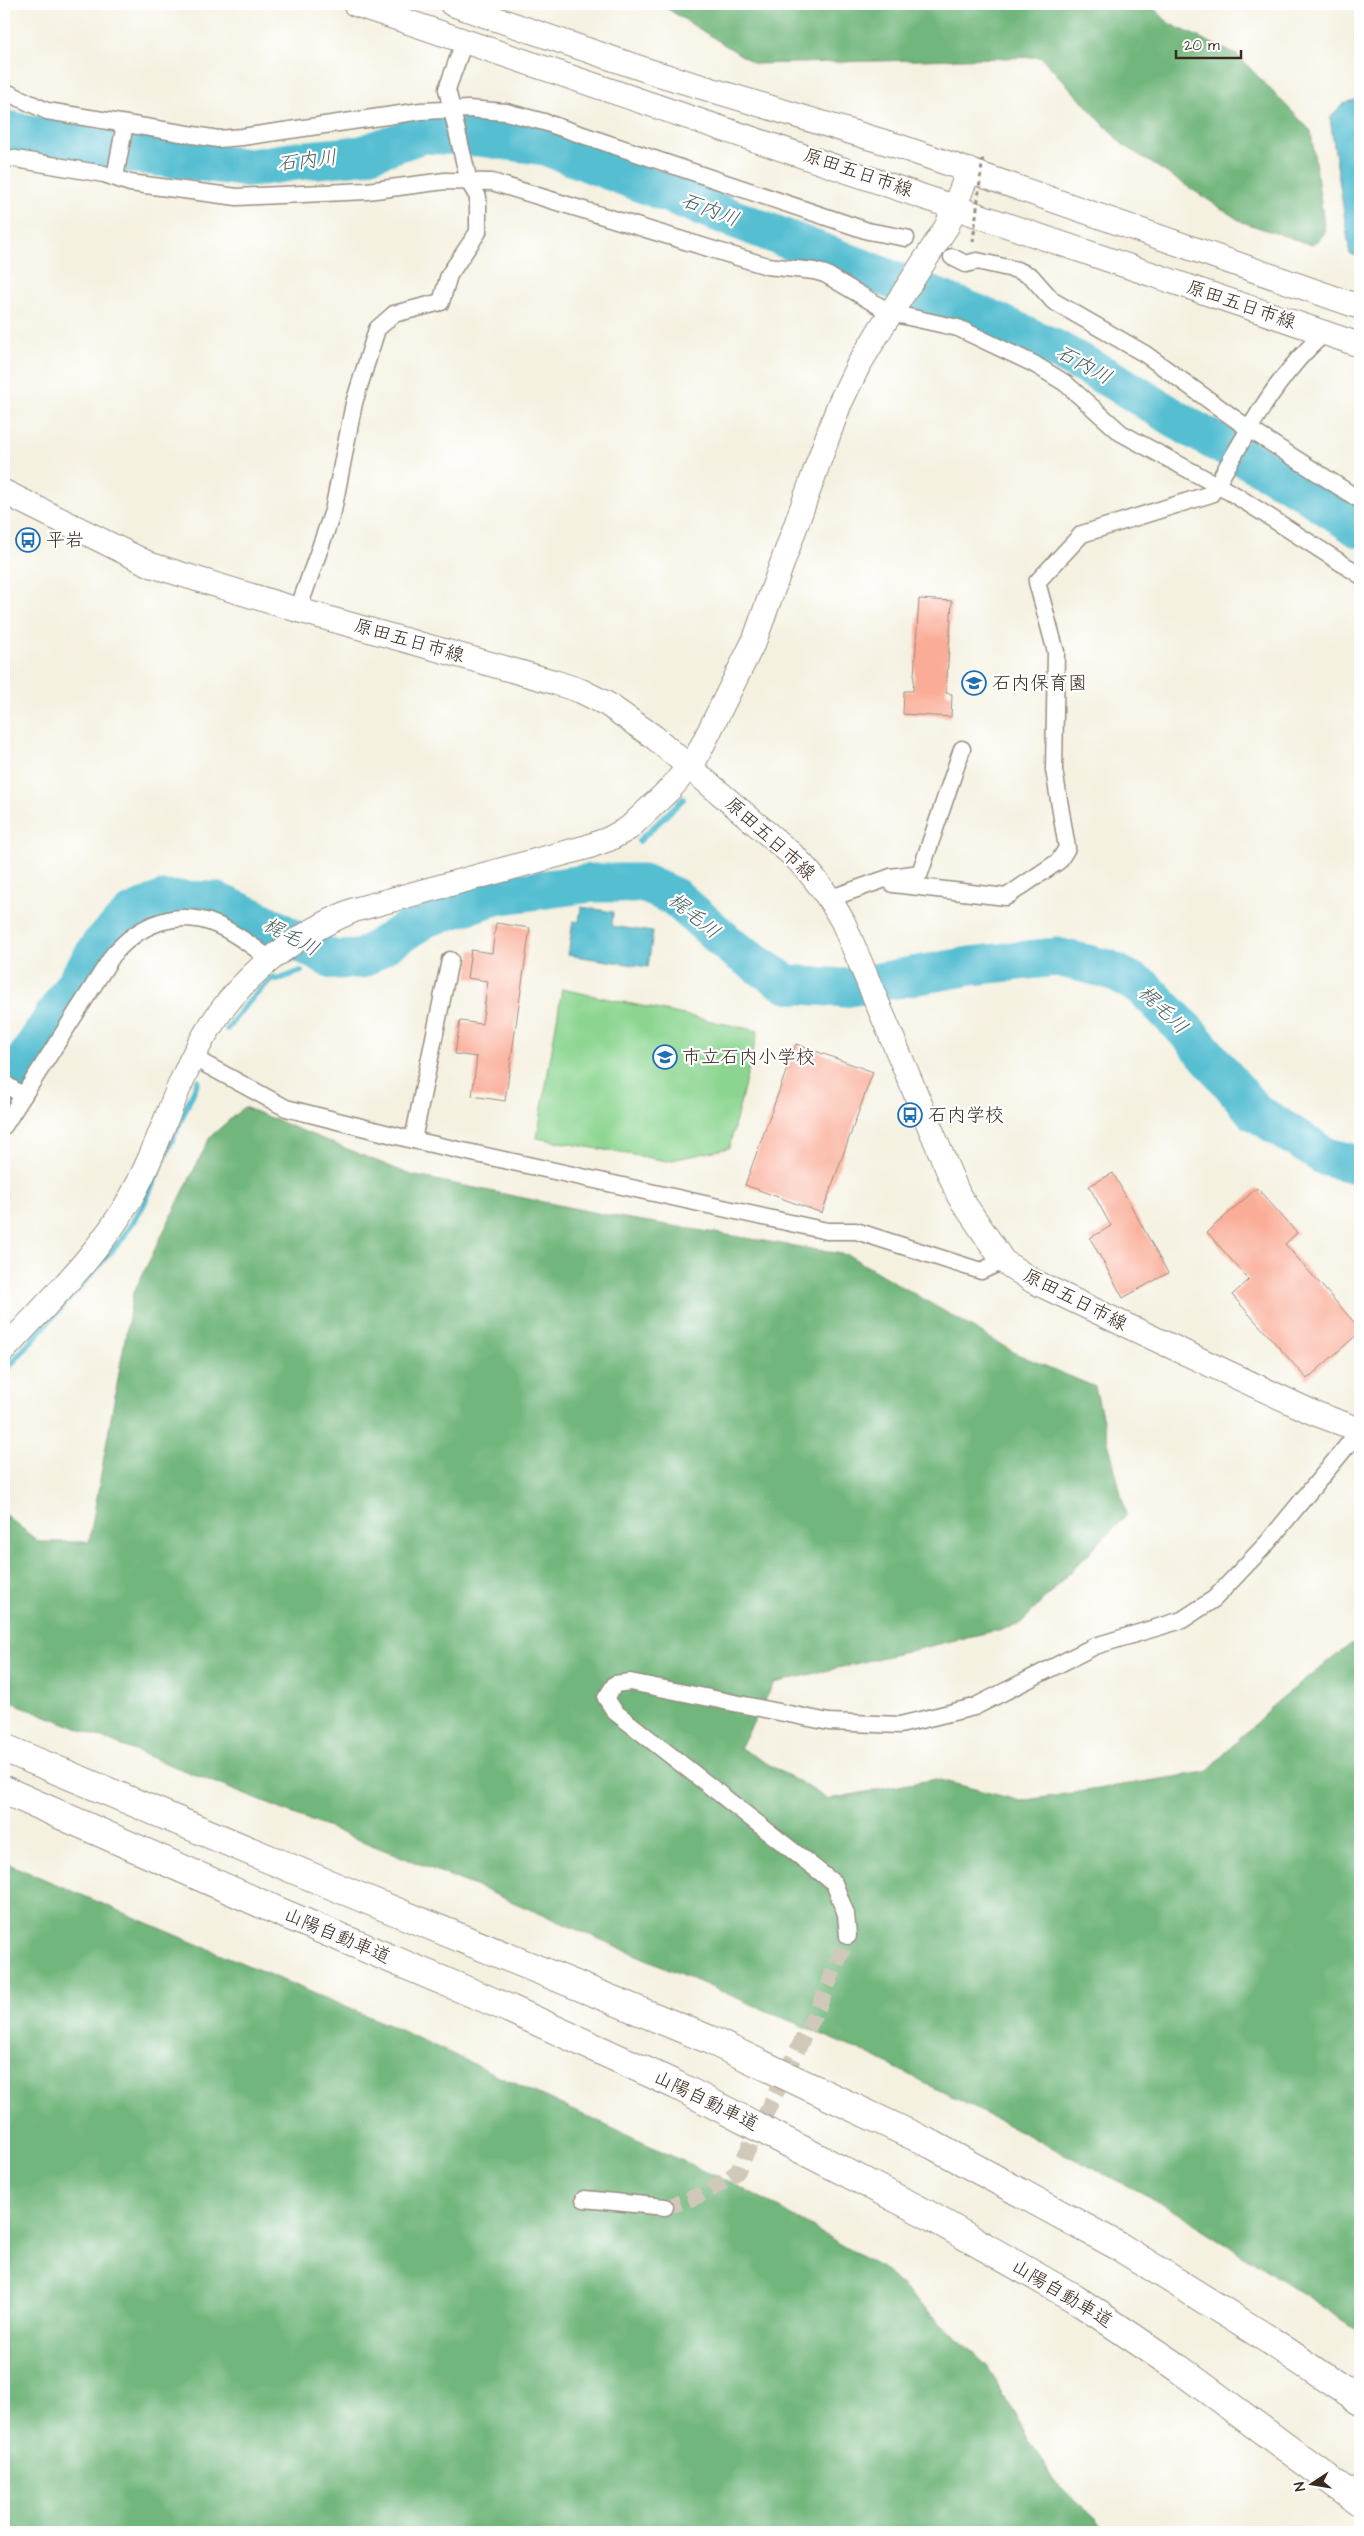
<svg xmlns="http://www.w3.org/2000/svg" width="1364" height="2536" font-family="'Architects Daughter','Klee One',sans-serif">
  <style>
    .green { fill: #8cd591; stroke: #648058 }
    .forest { fill: #71b67b; stroke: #56704c }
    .water { fill: #54bed1; stroke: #487478 }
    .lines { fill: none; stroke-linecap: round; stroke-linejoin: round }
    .stream { stroke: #54bed1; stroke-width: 6 }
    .river { stroke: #54bed1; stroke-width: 39 }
    .building { fill: #faac96 }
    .street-tunnel { stroke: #d0c9ba; stroke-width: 16; stroke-dasharray: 16 8; stroke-linecap: butt }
    .street-casing { stroke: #988e80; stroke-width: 19 }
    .secondary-casing { stroke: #988e80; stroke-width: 26 }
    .highway-casing { stroke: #988e80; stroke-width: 30 }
    .street { stroke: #fff; stroke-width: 16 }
    .secondary { stroke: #fff; stroke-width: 24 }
    .highway { stroke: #fff; stroke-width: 28 }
    .path-bridge { stroke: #988e80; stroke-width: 3; stroke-dasharray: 4 4; stroke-linecap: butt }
    .labels { text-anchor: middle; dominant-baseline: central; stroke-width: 4.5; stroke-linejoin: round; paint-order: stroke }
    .street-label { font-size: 19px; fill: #3b2a1e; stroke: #fff }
    .poi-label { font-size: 19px; fill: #3b2a1e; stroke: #fff; text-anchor: start }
    .water-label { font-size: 20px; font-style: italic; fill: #445e5d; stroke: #fff }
  </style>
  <rect width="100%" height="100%" fill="#fff"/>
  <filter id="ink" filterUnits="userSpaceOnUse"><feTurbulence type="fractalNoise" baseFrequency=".02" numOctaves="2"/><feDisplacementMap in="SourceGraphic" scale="10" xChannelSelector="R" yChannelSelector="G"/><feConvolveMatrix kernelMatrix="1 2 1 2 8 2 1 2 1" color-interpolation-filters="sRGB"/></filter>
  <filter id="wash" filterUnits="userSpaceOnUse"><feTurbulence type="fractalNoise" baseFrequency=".0096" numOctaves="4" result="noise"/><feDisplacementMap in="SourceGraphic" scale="20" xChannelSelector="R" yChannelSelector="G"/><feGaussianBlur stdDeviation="1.12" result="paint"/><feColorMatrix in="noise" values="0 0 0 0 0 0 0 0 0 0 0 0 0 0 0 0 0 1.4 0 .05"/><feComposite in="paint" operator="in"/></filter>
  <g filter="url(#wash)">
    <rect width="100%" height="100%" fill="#f5f1e1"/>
    <polygon class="green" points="562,989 758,1031 729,1148 667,1161 537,1138"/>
    <g class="forest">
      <polygon points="660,4 1149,4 1170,24 1237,55 1311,131 1325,233 1312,245 1242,222 1121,143 1041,57 755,64"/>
      <polygon points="244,1107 411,1175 607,1215 848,1255 1017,1354 1095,1387 1126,1515 1019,1625 774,1683 740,1748 829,1799 936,1779 1021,1801 1206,1772 1277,1702 1360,1637 1360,2331 1165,2205 870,2055 480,1888 4,1699 4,1514 39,1542 89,1542 133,1294 210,1137"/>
      <polygon points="4,1862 398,2029 754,2194 882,2268 987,2366 1053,2480 1110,2532 4,2532"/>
      <polygon points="1298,2528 1304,2532 1172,2532"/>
    </g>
    <g class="water">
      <polygon points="1360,98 1360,257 1350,254 1330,118 1343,104"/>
      <polygon points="581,907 613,912 612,926 653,932 648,967 568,955 573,921 579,922"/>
    </g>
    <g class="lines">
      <g class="stream">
        <polyline points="639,841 683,799"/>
        <polyline points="227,1029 244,1007 273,977 277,980 301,971"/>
        <polyline points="4,1372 122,1239 143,1206 198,1081"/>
      </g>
      <g class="river">
        <polyline points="4,129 117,152 250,168 296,161 362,155 422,134 478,137 545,146 862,268 993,320 1053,348 1118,383 1189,427 1301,489 1360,529"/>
        <polyline points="4,1093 100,945 130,915 163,900 215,901 255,918 333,960 361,959 426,918 496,896 591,883 643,883 675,897 734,949 787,984 844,988 970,966 1057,957 1108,969 1143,987 1191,1036 1254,1111 1326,1157 1360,1165"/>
      </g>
    </g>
    <g id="blocks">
      <g class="building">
        <polygon points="919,599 952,601 946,693 952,694 951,717 903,714 904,691 913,691"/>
        <polygon points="496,923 530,928 505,1101 472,1096 477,1057 455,1054 460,1021 482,1024 488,981 467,978 471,950 492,953"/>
        <polygon points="796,1044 873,1072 822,1213 745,1185"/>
        <polygon points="1113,1173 1168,1273 1123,1298 1090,1238 1111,1226 1089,1186"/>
        <polygon points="1257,1188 1297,1233 1285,1244 1360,1329 1360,1332 1307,1379 1232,1295 1249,1280 1207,1232"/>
      </g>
    </g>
  </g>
  <g filter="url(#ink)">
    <use href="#blocks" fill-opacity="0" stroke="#988e80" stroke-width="1"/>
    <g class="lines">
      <path class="street-tunnel" d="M665,2207c27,-7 49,-17 72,-35l82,-166 29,-70"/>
      <g class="street-casing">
        <g id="street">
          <polyline points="4,91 47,111 218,139 242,137 421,111 468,109 506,112 544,122 868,231 906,238"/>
          <polyline points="4,157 104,174 130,183 237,197 367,191 445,181 492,182 767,266 814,271 825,274 891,313 958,328 1034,364 1065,383 1121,433 1235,495 1360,575"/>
          <polyline points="115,177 125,124"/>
          <polyline points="952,257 966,264 977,261 1017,270 1031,276 1053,301 1145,354 1249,429 1360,500"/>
          <polyline points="298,610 333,511 354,403 377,329 394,314 441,302 449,275 478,232 478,197 469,182 447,89 464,42"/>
          <path d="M891,877l2,7 113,13 53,-36 8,-13 -13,-78 2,-118 -19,-70 45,-48 129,-40c34,-56 63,-118 114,-161"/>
          <polyline points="831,898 891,877 920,873 962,749"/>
          <polyline points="192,1057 286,1108 413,1140 827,1231 856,1231 981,1271 1003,1261"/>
          <polyline points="4,1083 23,1096"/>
          <path d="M4,1126l109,-171c26,-31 65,-47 104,-30 19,8 36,22 53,34"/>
          <polyline points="413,1140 450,960"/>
          <polyline points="848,1936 846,1914 834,1883 615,1712 606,1698 615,1684 630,1682 829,1722 900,1725 974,1707 1095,1646 1182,1620 1214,1599 1268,1542 1360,1430"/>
          <polyline points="584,2199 665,2207"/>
        </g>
      </g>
      <g class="secondary-casing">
        <g id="secondary">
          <polyline points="355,4 1360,345"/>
          <polyline points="452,4 652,72 901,147 1360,307"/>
          <path d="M4,492l147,73 147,45 256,72 27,9 26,13 47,33 141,120c20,20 35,40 48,65l116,274 44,65 30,20 86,41 195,91 46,17"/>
          <path d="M4,1350c44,-48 93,-94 126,-151 22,-38 35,-81 53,-121 34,-81 90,-133 171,-168l233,-63 22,-8 20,-11 42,-40 25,-30 59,-119 84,-234 19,-39 23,-38 66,-102 22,-56"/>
        </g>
      </g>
      <g class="highway-casing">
        <g id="highway">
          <polyline points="4,1748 331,1885 708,2039 933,2145 1120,2247 1271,2341 1360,2401"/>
          <polyline points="4,1790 280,1912 510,2009 676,2085 925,2213 1074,2298 1178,2368 1360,2502"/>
        </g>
      </g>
      <use href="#street" class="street"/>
      <use href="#secondary" class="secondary"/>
      <use href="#highway" class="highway"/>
      <polyline class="path-bridge" points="973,242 983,156"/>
    </g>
  </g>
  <defs>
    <g id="bus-ring" transform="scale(1.25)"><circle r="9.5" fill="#fff" stroke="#1f6fb2" stroke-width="1.5"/><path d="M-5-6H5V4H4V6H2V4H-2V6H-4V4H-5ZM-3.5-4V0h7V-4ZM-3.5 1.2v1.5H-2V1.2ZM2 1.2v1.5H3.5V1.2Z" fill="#1f6fb2"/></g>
    <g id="school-ring" transform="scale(1.25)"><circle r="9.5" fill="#fff" stroke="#1f6fb2" stroke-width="1.5"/><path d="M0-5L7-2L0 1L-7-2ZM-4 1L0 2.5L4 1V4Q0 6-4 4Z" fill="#1f6fb2"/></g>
  </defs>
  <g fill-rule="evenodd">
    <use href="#bus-ring" x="28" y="540"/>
    <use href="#school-ring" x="974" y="683"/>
    <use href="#school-ring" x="665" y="1057"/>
    <use href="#bus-ring" x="910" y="1115"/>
  </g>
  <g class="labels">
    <g class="street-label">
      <text transform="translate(858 173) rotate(19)">原田五日市線</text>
      <text transform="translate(1241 305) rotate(19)">原田五日市線</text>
      <text transform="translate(409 641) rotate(16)">原田五日市線</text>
      <text transform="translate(770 839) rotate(42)">原田五日市線</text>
      <text transform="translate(1075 1300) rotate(27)">原田五日市線</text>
      <text transform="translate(337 1936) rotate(23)">山陽自動車道</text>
      <text transform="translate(706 2101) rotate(26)">山陽自動車道</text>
      <text transform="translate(1062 2294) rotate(31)">山陽自動車道</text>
    </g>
    <g class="poi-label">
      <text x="46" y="540">平岩</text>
      <text x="992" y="683">石内保育園</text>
      <text x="682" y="1057">市立石内小学校</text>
      <text x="928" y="1115">石内学校</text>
    </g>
    <g class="water-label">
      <text transform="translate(307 161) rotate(-7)">石内川</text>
      <text transform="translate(710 210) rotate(21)">石内川</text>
      <text transform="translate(1084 365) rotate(29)">石内川</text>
      <text transform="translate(694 916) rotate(39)">梶毛川</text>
      <text transform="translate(291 937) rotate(28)">梶毛川</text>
      <text transform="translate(1163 1010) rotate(44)">梶毛川</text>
    </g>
  </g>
  <rect width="1364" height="2536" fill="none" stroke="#fff" stroke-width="20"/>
  <g transform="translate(1312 2484) rotate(258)" stroke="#ffffff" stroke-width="4" paint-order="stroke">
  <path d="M0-4L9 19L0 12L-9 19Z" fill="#3b2a1e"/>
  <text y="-8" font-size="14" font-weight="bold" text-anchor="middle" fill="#3b2a1e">N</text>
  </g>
  <path d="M1176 50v8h65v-8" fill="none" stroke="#3b2a1e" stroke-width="2.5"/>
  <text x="1184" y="50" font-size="15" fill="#3b2a1e" stroke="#ffffff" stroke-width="4" paint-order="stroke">20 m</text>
</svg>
